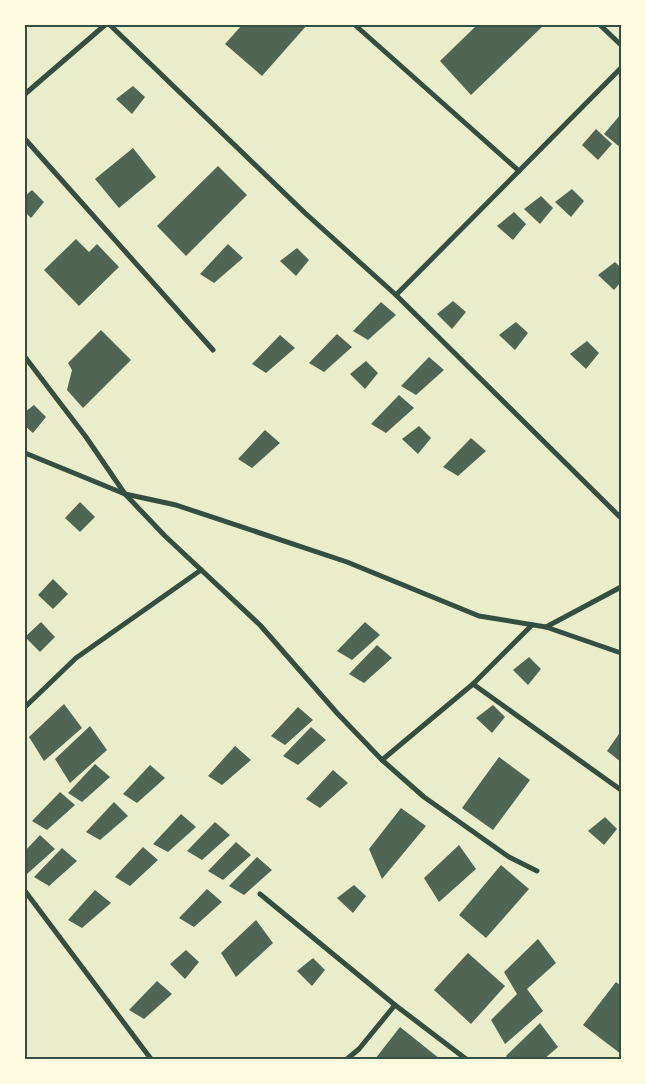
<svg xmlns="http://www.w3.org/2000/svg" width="646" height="1084" font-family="'Archivo Narrow',sans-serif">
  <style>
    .building { fill: #4f6655 }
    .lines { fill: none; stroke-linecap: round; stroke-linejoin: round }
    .minor { stroke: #344e41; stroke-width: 5 }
    .neatline { fill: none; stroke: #344e41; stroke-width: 2 }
  </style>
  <rect width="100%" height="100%" fill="#e9edc9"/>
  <g class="building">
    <polygon points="242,25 307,25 262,76 225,44"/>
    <polygon points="477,25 544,25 471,95 440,61"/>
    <polygon points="133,86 145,97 132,114 116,99"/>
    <polygon points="621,114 621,148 604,134"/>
    <polygon points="596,129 612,144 598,160 582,145"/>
    <polygon points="133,148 156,177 119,208 95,179"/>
    <polygon points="218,166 247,195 186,256 157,226"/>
    <polygon points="572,189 584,201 571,217 555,202"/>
    <polygon points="32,190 44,202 31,218 25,212 25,196"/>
    <polygon points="541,196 553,208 540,224 524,209"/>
    <polygon points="514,212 526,224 513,240 497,226"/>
    <polygon points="76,239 89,252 97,244 119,267 79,306 44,270"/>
    <polygon points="228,244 243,258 214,283 200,274"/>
    <polygon points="297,248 309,260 296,276 280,261"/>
    <polygon points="615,262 621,268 621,282 614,290 598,275"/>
    <polygon points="453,301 466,312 452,329 437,314"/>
    <polygon points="381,302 396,315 368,340 353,331"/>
    <polygon points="516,322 528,333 515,350 499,335"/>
    <polygon points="101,330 131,360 83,408 67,390 72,370 68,363"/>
    <polygon points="337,334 352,347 324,372 309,363"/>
    <polygon points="280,335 295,348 266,373 252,364"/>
    <polygon points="587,341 599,353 586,369 570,354"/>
    <polygon points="429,357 444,370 416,395 401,386"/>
    <polygon points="366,361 378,373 365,389 350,374"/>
    <polygon points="399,395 414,408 386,433 371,424"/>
    <polygon points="34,405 46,417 33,433 25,426 25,412"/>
    <polygon points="419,426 431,438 418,454 402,439"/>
    <polygon points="265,430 280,443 252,468 238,459"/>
    <polygon points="471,438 486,451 458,476 443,467"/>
    <polygon points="80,502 95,517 80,532 65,518"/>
    <polygon points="53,579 68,594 53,609 38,595"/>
    <polygon points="41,622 55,637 40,652 25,637"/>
    <polygon points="365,622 380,635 352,660 337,651"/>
    <polygon points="377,645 392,658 364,683 349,674"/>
    <polygon points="529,657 541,669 528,685 513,670"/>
    <polygon points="64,704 82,728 44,761 29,737"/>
    <polygon points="493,705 505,717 492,733 476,718"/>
    <polygon points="298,707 313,720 285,745 271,736"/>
    <polygon points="90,726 107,750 70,783 55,759"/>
    <polygon points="311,727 326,740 298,765 283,756"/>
    <polygon points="621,731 621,762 607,751"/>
    <polygon points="235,746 251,760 222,785 208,776"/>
    <polygon points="499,757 530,780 493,830 462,808"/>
    <polygon points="95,764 110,777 82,802 68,793"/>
    <polygon points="150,765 165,778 137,803 123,794"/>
    <polygon points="333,770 348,783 320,808 306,799"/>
    <polygon points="60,792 75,805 47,830 32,821"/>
    <polygon points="114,802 128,816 100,840 86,832"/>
    <polygon points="401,808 426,826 382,879 369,849"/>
    <polygon points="181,814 196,827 168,852 153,844"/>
    <polygon points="605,817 617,829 604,845 588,831"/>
    <polygon points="215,822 230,835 202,860 187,851"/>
    <polygon points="40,835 55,849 27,874 25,872 25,851"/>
    <polygon points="236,842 251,855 223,880 208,871"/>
    <polygon points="459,845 476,869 439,902 424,878"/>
    <polygon points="143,847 158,860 130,886 115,877"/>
    <polygon points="62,848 77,861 49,886 34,877"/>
    <polygon points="257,857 272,870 244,895 229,886"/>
    <polygon points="501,865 529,889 486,938 459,915"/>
    <polygon points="354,885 366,896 353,913 337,898"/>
    <polygon points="207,889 222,902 194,927 179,918"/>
    <polygon points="95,890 111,903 82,928 68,920"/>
    <polygon points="256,920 273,943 236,977 221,953"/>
    <polygon points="538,939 556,963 527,989 543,1011 505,1044 491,1020 517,994 504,972"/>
    <polygon points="186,950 199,962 185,979 170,964"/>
    <polygon points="468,953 505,986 471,1024 434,990"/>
    <polygon points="313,958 325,970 312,986 297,971"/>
    <polygon points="157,981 172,994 144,1019 129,1010"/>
    <polygon points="616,982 621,986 621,1054 583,1025"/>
    <polygon points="540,1023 558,1047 544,1059 508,1059 506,1056"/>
    <polygon points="400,1027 440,1059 375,1059"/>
  </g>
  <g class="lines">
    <g class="minor">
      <polyline points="110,25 305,213 396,295 621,518"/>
      <polyline points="355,25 519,171"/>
      <polyline points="600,25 621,45"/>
      <polyline points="25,94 105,25"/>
      <polyline points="25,139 213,350"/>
      <polyline points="396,295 621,68"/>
      <polyline points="25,357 86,437 125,494 165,536 260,625 337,713 382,760 424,797 509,857 537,871"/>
      <polyline points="25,453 125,494 176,505 347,562 479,616 546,627 621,653"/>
      <polyline points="546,627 621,587"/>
      <polyline points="473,684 621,790"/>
      <polyline points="25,707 76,658 201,570"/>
      <polyline points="382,760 473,684 532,625"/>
      <polyline points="25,891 151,1059"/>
      <polyline points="260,894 395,1005 466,1059"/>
      <polyline points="347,1059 359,1049 395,1005"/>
    </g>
  </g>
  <rect width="646" height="1084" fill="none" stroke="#fefae0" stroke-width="52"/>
  <rect x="26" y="26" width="594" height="1032" class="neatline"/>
</svg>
